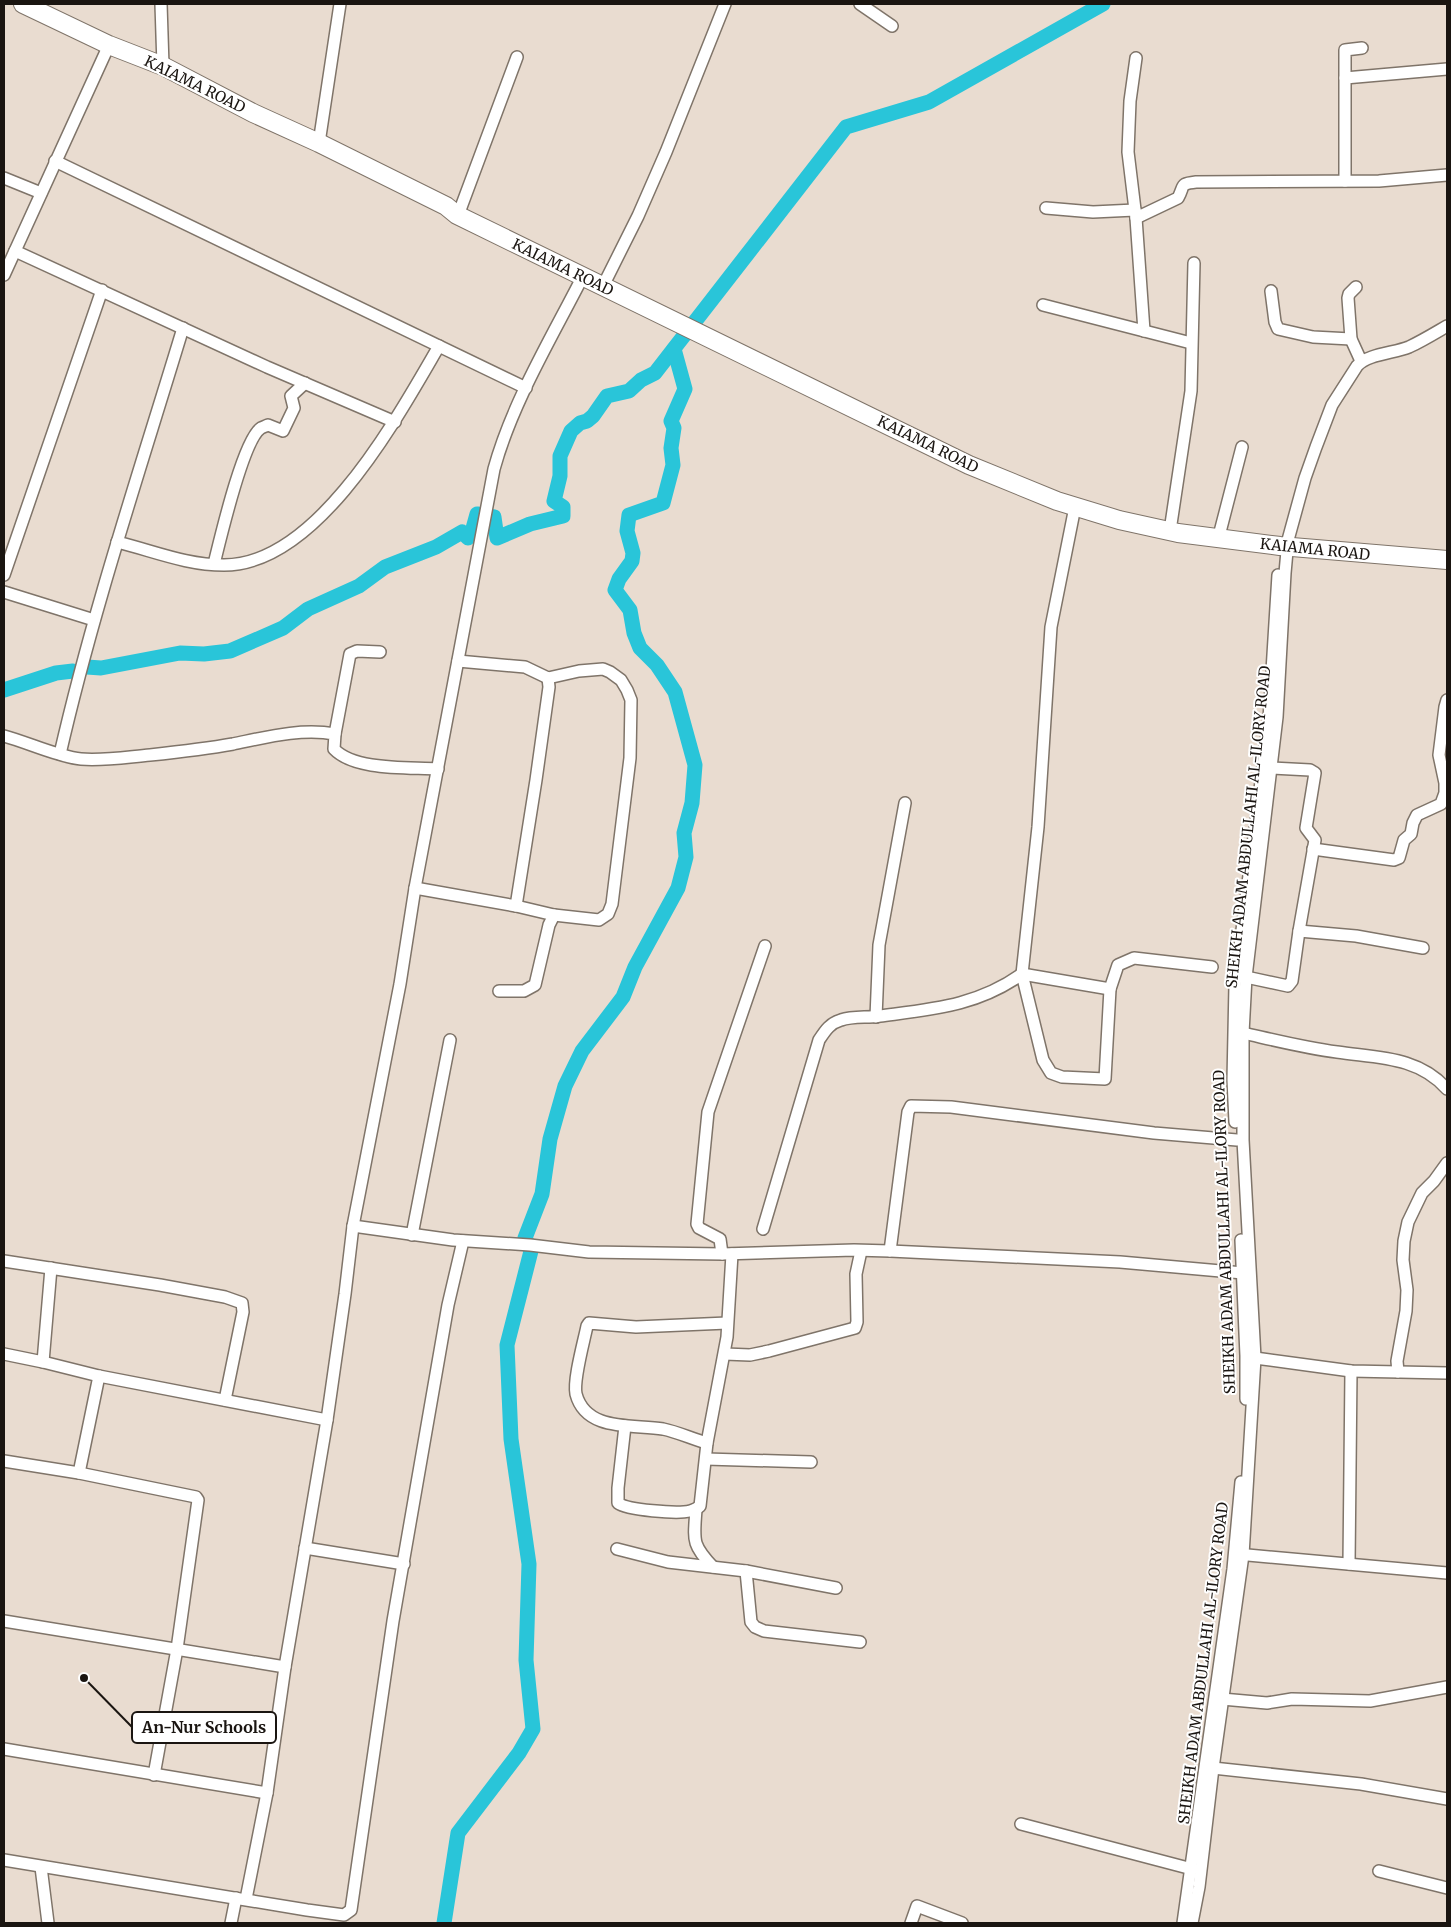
<svg xmlns="http://www.w3.org/2000/svg" width="1451" height="1927" font-family="Merriweather,serif">
  <style>
    .lines { fill: none; stroke-linecap: round; stroke-linejoin: round }
    .river { stroke: #29c5d9; stroke-width: 15 }
    .minor-casing { stroke: #7f7469; stroke-width: 14 }
    .highway-casing { stroke: #7f7469; stroke-width: 20 }
    .minor { stroke: #fff; stroke-width: 11 }
    .highway { stroke: #fff; stroke-width: 18 }
    .labels { text-anchor: middle; dominant-baseline: central; stroke-width: 4; stroke-linejoin: round; paint-order: stroke }
    .street-label { font-size: 15px; fill: #1a1511; stroke: #fff }
    .leader { fill: none; stroke: #1a1511; stroke-width: 2 }
    .callout-dot { fill: #1a1511; stroke: #fff; stroke-width: 2 }
    .callout { fill: #fff; stroke: #1a1511; stroke-width: 2 }
    .callout-label { font-size: 16px; text-anchor: middle; font-weight: bold; fill: #1a1511 }
  </style>
  <rect width="100%" height="100%" fill="#e9dcd0"/>
  <g class="lines">
    <g class="river">
      <polyline points="87,667 101,668 180,653 204,654 230,651 283,628 308,609 359,586 385,567 436,547 462,532 468,538 472,532 477,514 494,517 497,538 530,524 563,516 563,507 554,501 560,476 560,456 571,431 580,423 587,421 593,416 607,396 629,391 641,380 655,373 846,127 929,102 1103,4"/>
      <polyline points="4,690 56,673 73,671"/>
      <polyline points="444,1923 458,1833 519,1753 533,1729 526,1660 529,1564 511,1439 507,1345 531,1251 525,1238 542,1194 550,1139 565,1086 582,1051 623,997 635,967 678,888 686,857 684,833 692,803 695,765 675,692 657,665 640,648 634,633 630,610 615,590 619,579 632,561 633,553 627,531 629,515 663,503 673,465 671,448 674,428 671,421 685,389 674,349"/>
    </g>
    <g class="minor-casing">
      <g id="minor">
        <polyline points="161,4 163,66"/>
        <polyline points="860,4 892,26"/>
        <polyline points="1136,58 1130,101 1128,152 1136,218 1144,331"/>
        <polyline points="1345,78 1447,69"/>
        <polyline points="319,143 340,4"/>
        <polyline points="55,161 526,388"/>
        <polyline points="4,178 41,193"/>
        <polyline points="1345,181 1345,50 1362,48"/>
        <polyline points="1046,208 1093,212 1135,210"/>
        <polyline points="460,210 517,57"/>
        <path d="M1136,218l42,-20c7,-13 1,-14 18,-16l183,-1 68,-6"/>
        <polyline points="15,251 267,367 395,422"/>
        <polyline points="4,275 109,45"/>
        <polyline points="606,280 638,216 666,152 725,4"/>
        <polyline points="1356,287 1349,294 1348,298 1351,339 1361,361"/>
        <polyline points="1271,291 1275,322 1278,329 1313,337 1351,339"/>
        <polyline points="1043,305 1191,343"/>
        <polyline points="1075,507 1051,627 1038,827 1022,974 1043,1060 1051,1073 1062,1077 1105,1079 1110,989"/>
        <polyline points="1171,524 1191,391 1194,263"/>
        <polyline points="1220,532 1242,447"/>
        <path d="M117,542c37,9 69,23 107,23 94,0 174,-149 215,-219"/>
        <path d="M214,564c6,-24 29,-124 47,-136 2,-1 5,-2 7,-3l15,6 11,-23 -3,-12 14,-13"/>
        <polyline points="4,575 102,290"/>
        <polyline points="4,592 94,620"/>
        <polyline points="335,734 350,654 357,651 380,652"/>
        <path d="M4,736c23,6 54,21 77,23 22,2 46,-2 69,-4 28,-3 55,-6 83,-11 34,-7 68,-16 102,-10l-1,15c21,22 75,18 104,20"/>
        <path d="M60,754c33,-144 80,-284 123,-426"/>
        <polyline points="1313,849 1394,860 1399,858 1404,840 1411,834 1413,823 1417,815 1441,804 1445,793 1445,783 1439,755 1445,707 1447,700"/>
        <polyline points="415,888 516,906 554,915 599,920 608,914 612,904 630,758 631,700 627,690 621,680 610,672 603,669 579,671 548,678 525,667 458,661"/>
        <polyline points="516,906 536,780 549,687 548,678"/>
        <polyline points="1299,931 1356,936 1423,948"/>
        <polyline points="1246,977 1288,986 1292,981 1299,931 1315,840 1306,828 1315,773 1310,770 1272,768"/>
        <polyline points="499,991 524,991 535,985 549,925 554,915"/>
        <polyline points="876,1017 879,945 905,803"/>
        <path d="M1243,1033c31,7 62,15 94,19 40,6 81,4 110,37"/>
        <polyline points="1235,1122 1233,1080 1235,985 1269,719 1278,575"/>
        <polyline points="353,1226 453,1240 530,1245 589,1252 722,1254 854,1250 890,1251 1120,1262 1243,1273"/>
        <path d="M763,1229l56,-189c6,-9 11,-17 22,-20 12,-4 26,-2 39,-4 53,-7 97,-10 142,-42l88,15 8,-24 16,-7 78,9"/>
        <polyline points="412,1235 450,1040"/>
        <polyline points="1241,1240 1246,1356 1246,1399"/>
        <polyline points="890,1251 908,1112 911,1106 951,1107 1154,1133 1237,1140"/>
        <polyline points="722,1254 720,1239 699,1228 697,1224 708,1112 765,946"/>
        <polyline points="4,1261 160,1285 225,1297 242,1303 243,1312 225,1400"/>
        <polyline points="4,1354 43,1362 99,1376 327,1420"/>
        <polyline points="725,1354 750,1355 769,1351 855,1328 857,1322 856,1274 861,1251"/>
        <polyline points="1255,1358 1351,1371 1447,1373"/>
        <polyline points="43,1362 51,1268"/>
        <polyline points="1398,1372 1397,1361 1406,1311 1407,1290 1403,1260 1404,1241 1408,1222 1422,1193 1434,1181 1447,1163"/>
        <path d="M625,1426l-7,62v15c9,7 59,11 72,8 4,-1 7,-2 10,-5l7,-63 20,-106 5,-83"/>
        <path d="M707,1443c-15,-4 -29,-11 -44,-14 -30,-5 -77,3 -87,-35 -3,-14 8,-53 11,-68l2,-3 47,4 91,-4"/>
        <polyline points="706,1459 811,1462"/>
        <polyline points="4,1461 79,1473 196,1497 198,1500 177,1649 154,1775"/>
        <polyline points="79,1473 99,1376"/>
        <path d="M696,1509c-2,31 -5,35 17,58"/>
        <polyline points="305,1548 404,1564"/>
        <polyline points="617,1549 668,1562 746,1571 836,1588"/>
        <polyline points="1237,1554 1447,1573"/>
        <polyline points="1349,1564 1351,1371"/>
        <polyline points="746,1571 751,1622 755,1627 764,1631 860,1642"/>
        <polyline points="4,1621 285,1667"/>
        <polyline points="1222,1699 1267,1703 1292,1699 1370,1701 1447,1687"/>
        <polyline points="4,1749 267,1793"/>
        <polyline points="1213,1768 1361,1784 1447,1799"/>
        <polyline points="1021,1824 1192,1869"/>
        <polyline points="4,1860 307,1910 344,1915 351,1910 393,1621 448,1305 463,1241"/>
        <polyline points="41,1867 48,1923"/>
        <polyline points="1379,1871 1447,1888"/>
        <path d="M246,1899l21,-106 18,-126 42,-247 18,-126 8,-68 47,-242 15,-96 79,-419c18,-66 58,-132 89,-193"/>
        <polyline points="231,1923 236,1898"/>
        <polyline points="911,1923 917,1906 962,1923"/>
        <polyline points="1183,1923 1233,1569 1241,1482"/>
        <path d="M1192,1923l7,-36 14,-119 30,-213 12,-197 -12,-218v-107l3,-56 31,-260 8,-144 3,-33 17,-62 11,-31 16,-42 25,-39c10,-12 38,-13 52,-19 13,-6 26,-14 38,-21"/>
      </g>
    </g>
    <g class="highway-casing">
      <polyline id="highway" points="23,4 109,45 163,66 253,113 319,143 446,206 457,215 969,465 1057,501 1119,520 1178,533 1280,546 1447,560"/>
    </g>
    <use href="#minor" class="minor"/>
    <use href="#highway" class="highway"/>
  </g>
  <g class="labels">
    <g class="street-label">
      <text transform="translate(195 84) rotate(26)">KAIAMA ROAD</text>
      <text transform="translate(563 267) rotate(26)">KAIAMA ROAD</text>
      <text transform="translate(928 444) rotate(26)">KAIAMA ROAD</text>
      <text transform="translate(1315 549) rotate(6)">KAIAMA ROAD</text>
      <text transform="translate(1248 827) rotate(-84)">SHEIKH ADAM ABDULLAHI AL-ILORY ROAD</text>
      <text transform="translate(1224 1232) rotate(-92)">SHEIKH ADAM ABDULLAHI AL-ILORY ROAD</text>
      <text transform="translate(1203 1663) rotate(-83)">SHEIKH ADAM ABDULLAHI AL-ILORY ROAD</text>
    </g>
  </g>
  <path class="leader" d="M84 1678L132 1727"/>
  <circle class="callout-dot" cx="84" cy="1678" r="5"/>
  <rect class="callout" x="132" y="1712" width="144" height="31" rx="5"/>
  <g class="callout-label">
    <text x="204" y="1733">An-Nur Schools</text>
  </g>
  <rect width="1451" height="1927" fill="none" stroke="#1a1511" stroke-width="10"/>
</svg>
